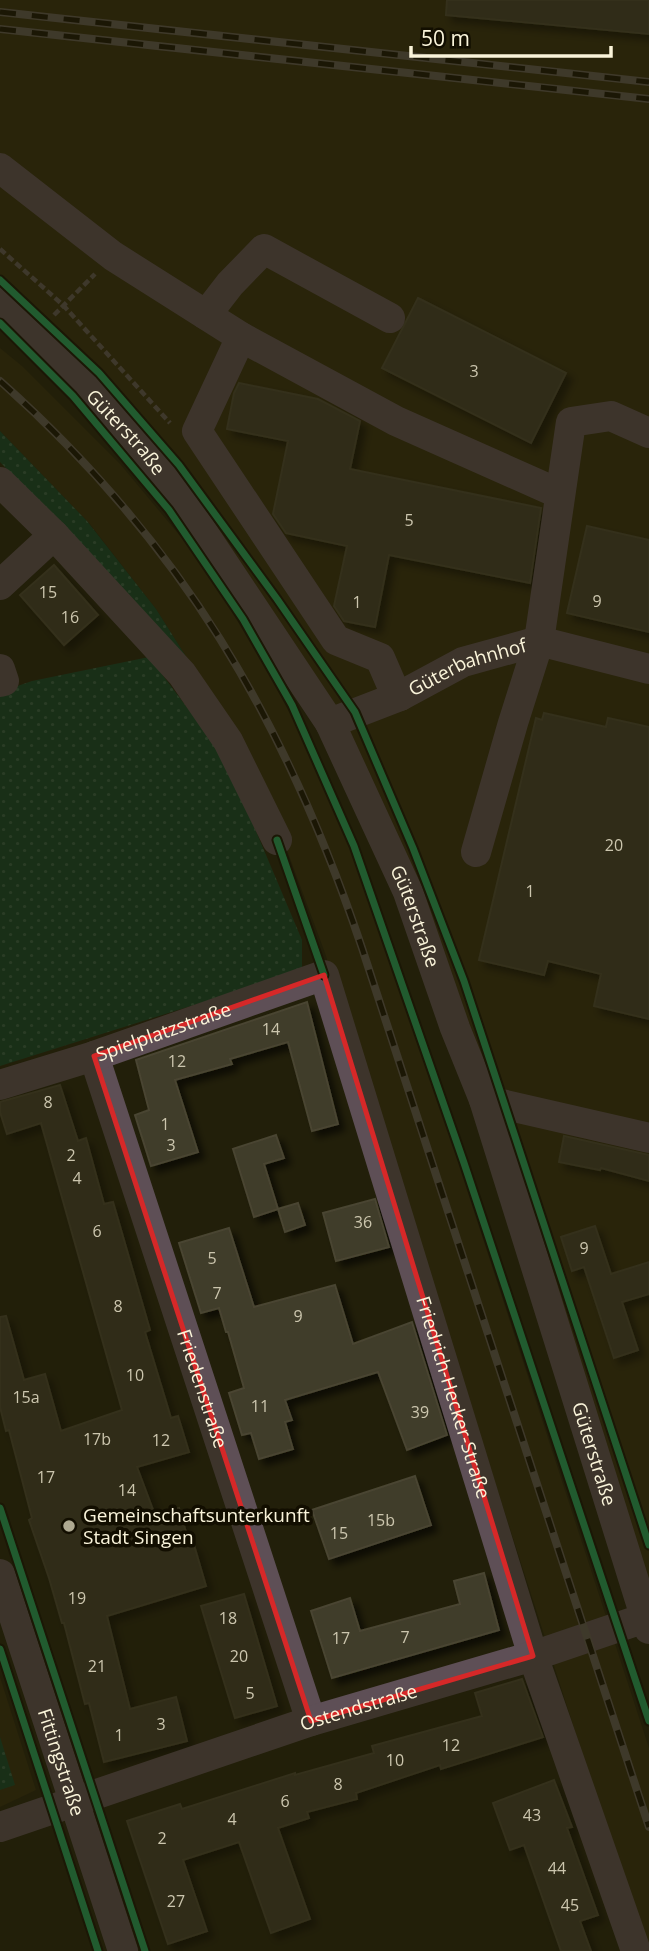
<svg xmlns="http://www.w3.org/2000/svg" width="649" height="1951" font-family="'Open Sans',sans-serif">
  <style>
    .built { fill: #312a0d }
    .grass { fill: url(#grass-dots) }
    .building { fill: #403c2b; stroke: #494531; stroke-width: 2; filter: url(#shadow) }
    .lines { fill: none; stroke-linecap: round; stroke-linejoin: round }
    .path { stroke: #605754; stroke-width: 4.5; stroke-dasharray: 7 3.5; stroke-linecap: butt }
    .minor { stroke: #5e4f56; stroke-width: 30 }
    .rail-casing { stroke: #615952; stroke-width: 8 }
    .rail { stroke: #120e00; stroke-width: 5; stroke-dasharray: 16; stroke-linecap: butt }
    .cycleway-casing { stroke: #120e00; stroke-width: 11 }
    .cycleway { stroke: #20a55d; stroke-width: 7 }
    .marked { fill: none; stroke: #d62828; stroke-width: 5; stroke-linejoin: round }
    .poi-dot { fill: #aea991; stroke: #120e00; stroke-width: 2.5 }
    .labels { text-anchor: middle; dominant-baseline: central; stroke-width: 7; stroke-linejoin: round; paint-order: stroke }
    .number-label { font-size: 16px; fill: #ccc6ae }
    .street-label { font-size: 19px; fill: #faf4da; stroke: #120e00 }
    .poi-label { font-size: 19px; fill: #faf4da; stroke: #120e00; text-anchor: start }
  </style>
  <defs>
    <pattern id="grass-dots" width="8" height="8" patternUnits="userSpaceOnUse" patternTransform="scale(1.75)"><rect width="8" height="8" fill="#0f4429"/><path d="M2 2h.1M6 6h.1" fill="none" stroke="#336047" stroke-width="1.8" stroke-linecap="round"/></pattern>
    <filter id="shadow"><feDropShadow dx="6" dy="6" stdDeviation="3.5" flood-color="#0009"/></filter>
  </defs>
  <rect width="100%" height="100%" fill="#221f0a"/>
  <g class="built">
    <polygon points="0,0 649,0 649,1629 546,1300 330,723 184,504 0,301"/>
    <polygon points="0,348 22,366 121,465 201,561 267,670 332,794 383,932 649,1748 649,1951 619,1868 325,953 278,826 223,715 156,609 89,523 0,431"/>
    <polygon points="0,1677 36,1790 0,1807"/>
  </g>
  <g class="grass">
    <polygon points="0,431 87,521 156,609 223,715 64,527 0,462"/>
    <polygon points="149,657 225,758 302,940 302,971 0,1066 0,692 32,681"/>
    <polygon points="0,1737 15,1785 0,1790"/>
  </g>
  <g class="building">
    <polygon points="447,0 649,0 649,34 446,15"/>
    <polygon points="418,298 566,373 531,443 382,368"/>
    <polygon points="239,383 318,399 360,421 350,469 541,508 530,583 389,555 375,627 344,621 334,606 347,546 286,533 273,514 288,441 227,429 234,393"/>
    <polygon points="587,526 649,540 649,632 567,613"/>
    <polygon points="54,565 98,615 64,645 20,595"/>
    <polygon points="544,713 606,727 608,718 649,727 649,1019 594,1006 601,974 548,961 544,975 479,960 536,718 542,720"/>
    <polygon points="307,1002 338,1124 312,1131 288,1042 230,1059 232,1064 175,1080 198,1152 151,1166 135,1115 149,1110 136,1060"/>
    <polygon points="60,1085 78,1141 86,1138 104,1204 113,1202 150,1330 145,1332 171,1418 178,1416 189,1452 137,1467 155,1515 179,1508 190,1546 194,1545 206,1586 107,1616 130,1709 176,1697 187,1741 104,1762 89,1703 85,1704 64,1623 62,1623 49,1578 29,1520 32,1518 9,1430 6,1431 0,1407 0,1317 6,1316 24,1380 45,1374 61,1431 122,1410 41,1123 7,1134 0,1112 0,1102"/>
    <polygon points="276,1135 284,1158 264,1164 278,1209 254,1217 233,1149"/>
    <polygon points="564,1136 649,1155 649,1181 601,1168 600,1170 559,1162"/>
    <polygon points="375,1199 389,1247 336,1261 323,1213"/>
    <polygon points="298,1203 305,1225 285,1232 278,1209"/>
    <polygon points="595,1226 611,1274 649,1262 649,1294 622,1302 638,1350 614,1358 584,1267 572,1271 561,1237"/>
    <polygon points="229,1228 254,1307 335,1285 353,1344 412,1322 447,1435 407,1450 378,1372 285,1400 292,1420 285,1422 293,1449 259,1459 251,1433 242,1435 229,1393 244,1388 228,1332 226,1332 219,1308 201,1313 179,1243"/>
    <polygon points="415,1476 431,1525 329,1559 312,1510"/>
    <polygon points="484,1573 499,1630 332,1678 311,1611 350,1598 360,1631 460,1604 454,1581"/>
    <polygon points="244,1594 277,1706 235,1718 201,1606"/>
    <polygon points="522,1679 543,1737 441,1769 440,1765 356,1793 357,1799 307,1812 309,1818 278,1828 310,1919 271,1933 239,1842 183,1860 207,1931 168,1944 127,1821 180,1804 182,1809 295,1773 295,1775 374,1753 372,1746 482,1716 475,1693"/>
    <polygon points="554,1780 572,1827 567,1828 598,1915 580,1921 591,1951 561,1951 524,1845 510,1850 493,1803"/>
  </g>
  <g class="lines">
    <g class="path">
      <polyline points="0,249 63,305 170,423"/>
      <polyline points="54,315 95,274"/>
    </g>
    <g class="minor">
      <polyline points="0,168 113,256 241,337 396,421 560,494"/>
      <path id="s1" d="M0,301l35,33 109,115 40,55 146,219 78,169 47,136 29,72 165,529"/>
      <polyline points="206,315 230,284 264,249 390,318"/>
      <polyline points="241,337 197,431 336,640 380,658 393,688 400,696"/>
      <polyline points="0,482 54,535 182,674 228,741 277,840"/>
      <polyline points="0,585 54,535"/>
      <polyline points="0,669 4,681 0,682"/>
      <path id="s2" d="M330,723l70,-27 63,-34 76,-21 110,28"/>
      <polyline points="476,852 513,723 539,641 571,422 611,416 649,433"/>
      <path id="s3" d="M94,1056l217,665"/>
      <path id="s4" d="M0,1085l94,-29 230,-81 209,681 103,295"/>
      <polyline points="484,1100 649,1138"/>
      <path id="s5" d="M0,1574l123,377"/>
      <path id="s6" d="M0,1827l311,-106 222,-65 112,-38"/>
    </g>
    <g class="rail-casing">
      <g id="rail">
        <polyline points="0,12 649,82"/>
        <polyline points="0,29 649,99"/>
        <path d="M0,381c181,161 285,338 362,567l287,879"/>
      </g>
    </g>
    <use href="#rail" class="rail"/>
    <g class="cycleway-casing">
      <g id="cycleway">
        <polyline points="0,280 99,373 179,465 277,599 355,712 413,848 464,981 649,1545"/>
        <polyline points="0,323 73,396 169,510 243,619 292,705 354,846 464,1163 649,1721"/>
        <polyline points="277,840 324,975"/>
        <polyline points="0,1508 145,1951"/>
        <polyline points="0,1649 98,1951"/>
      </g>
    </g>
    <use href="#cycleway" class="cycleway"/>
  </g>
  <path d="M0 0H649V1951H0ZM324,975l209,681 -222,65 -217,-665z" fill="#221f0a" fill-opacity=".55" fill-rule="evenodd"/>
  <path class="marked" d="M324,975l209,681 -222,65 -217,-665z"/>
  <circle class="poi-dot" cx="69" cy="1526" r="7"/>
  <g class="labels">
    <g class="number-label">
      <text x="474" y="371">3</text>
      <text x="409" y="520">5</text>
      <text x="48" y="592">15</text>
      <text x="597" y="601">9</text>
      <text x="357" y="602">1</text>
      <text x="70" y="617">16</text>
      <text x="614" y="845">20</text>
      <text x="530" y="891">1</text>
      <text x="271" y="1029">14</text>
      <text x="177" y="1061">12</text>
      <text x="48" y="1102">8</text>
      <text x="165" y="1124">1</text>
      <text x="171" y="1145">3</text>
      <text x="71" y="1155">2</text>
      <text x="77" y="1178">4</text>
      <text x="363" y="1222">36</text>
      <text x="97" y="1231">6</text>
      <text x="584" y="1248">9</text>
      <text x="212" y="1258">5</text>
      <text x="217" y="1293">7</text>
      <text x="118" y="1306">8</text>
      <text x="298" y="1316">9</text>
      <text x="135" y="1375">10</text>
      <text x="26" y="1397">15a</text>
      <text x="260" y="1406">11</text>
      <text x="420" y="1412">39</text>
      <text x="97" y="1439">17b</text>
      <text x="161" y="1440">12</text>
      <text x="46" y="1477">17</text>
      <text x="127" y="1490">14</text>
      <text x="381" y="1520">15b</text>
      <text x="339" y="1533">15</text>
      <text x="77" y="1598">19</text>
      <text x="228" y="1618">18</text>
      <text x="405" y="1637">7</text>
      <text x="341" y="1638">17</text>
      <text x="239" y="1656">20</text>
      <text x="97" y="1666">21</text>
      <text x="250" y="1693">5</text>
      <text x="161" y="1724">3</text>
      <text x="119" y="1735">1</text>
      <text x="451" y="1745">12</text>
      <text x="395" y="1760">10</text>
      <text x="338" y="1784">8</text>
      <text x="285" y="1801">6</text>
      <text x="532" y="1815">43</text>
      <text x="232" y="1819">4</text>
      <text x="162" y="1838">2</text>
      <text x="557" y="1868">44</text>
      <text x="176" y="1901">27</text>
      <text x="570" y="1905">45</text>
    </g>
    <g class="street-label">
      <text stroke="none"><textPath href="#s1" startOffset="182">Güterstraße</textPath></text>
      <text stroke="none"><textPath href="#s2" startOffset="149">Güterbahnhof</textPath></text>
      <text stroke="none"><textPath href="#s1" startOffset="749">Güterstraße</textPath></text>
      <text stroke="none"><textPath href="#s4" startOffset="172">Spielplatzstraße</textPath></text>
      <text stroke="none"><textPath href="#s3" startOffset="350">Friedenstraße</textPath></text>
      <text stroke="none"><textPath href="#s4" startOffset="784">Friedrich-Hecker-Straße</textPath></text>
      <text stroke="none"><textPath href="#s1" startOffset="1316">Güterstraße</textPath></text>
      <text stroke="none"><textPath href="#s6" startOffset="378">Ostendstraße</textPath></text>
      <text stroke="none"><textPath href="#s5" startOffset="198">Fittingstraße</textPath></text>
    </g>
    <g class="poi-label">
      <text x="83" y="1515">Gemeinschaftsunterkunft<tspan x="83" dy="22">Stadt Singen</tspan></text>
    </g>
  </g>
  <path d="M411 46v10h200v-10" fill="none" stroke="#faf4da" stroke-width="3.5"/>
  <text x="421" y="46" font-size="21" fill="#faf4da" stroke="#120e00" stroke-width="5" paint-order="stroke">50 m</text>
</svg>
